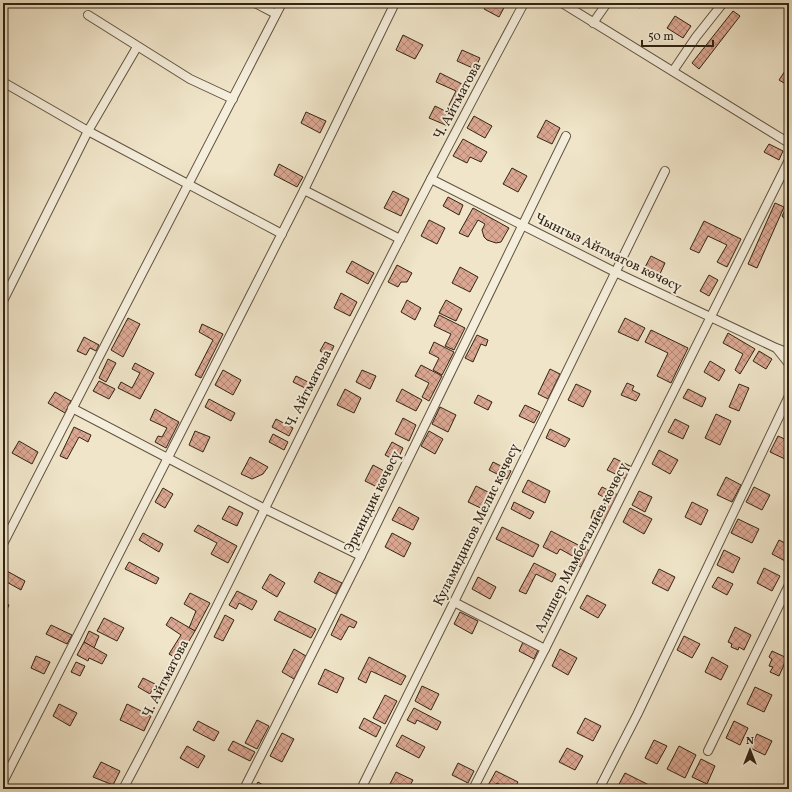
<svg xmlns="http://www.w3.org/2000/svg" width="792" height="792" font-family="Vollkorn,serif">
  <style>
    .building { fill: url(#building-cross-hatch); stroke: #312413 }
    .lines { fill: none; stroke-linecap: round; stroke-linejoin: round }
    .minor-casing { stroke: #615440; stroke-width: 10 }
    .minor { stroke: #f5eedc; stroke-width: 8 }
    .labels { text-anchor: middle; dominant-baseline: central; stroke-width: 4; stroke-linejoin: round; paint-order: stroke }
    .street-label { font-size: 14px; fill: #312413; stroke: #f5eedc }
  </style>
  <defs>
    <pattern id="building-cross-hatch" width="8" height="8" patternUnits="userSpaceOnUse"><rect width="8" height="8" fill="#dba792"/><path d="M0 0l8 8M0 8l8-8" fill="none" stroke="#b28876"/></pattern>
  </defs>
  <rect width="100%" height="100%" fill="#f0e5c9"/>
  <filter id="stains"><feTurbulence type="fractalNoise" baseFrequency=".005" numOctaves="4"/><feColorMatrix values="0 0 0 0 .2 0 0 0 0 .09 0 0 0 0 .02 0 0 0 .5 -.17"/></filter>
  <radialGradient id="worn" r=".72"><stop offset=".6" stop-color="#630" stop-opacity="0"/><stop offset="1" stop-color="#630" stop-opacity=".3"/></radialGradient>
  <g class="building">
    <polygon points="487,3 505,3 506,4 499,17 484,9"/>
    <polygon points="632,3 643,3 640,8"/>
    <polygon points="733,11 740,16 699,69 692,63"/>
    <polygon points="675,16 691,26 683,38 667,28"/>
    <polygon points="403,35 423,45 415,59 396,50"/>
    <polygon points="462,50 480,58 475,69 457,61"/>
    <polygon points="787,68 789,70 789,86 779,80"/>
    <polygon points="440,73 468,87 455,113 447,109 456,91 436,82"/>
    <polygon points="435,106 453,115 448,126 429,118"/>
    <polygon points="306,112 326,121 320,133 301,123"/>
    <polygon points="474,116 492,126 485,138 467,128"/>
    <polygon points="546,120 560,128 552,144 537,137"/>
    <polygon points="463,139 487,152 481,162 470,157 467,163 453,156"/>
    <polygon points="769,144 783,151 779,160 764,152"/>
    <polygon points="279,164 303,177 297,187 274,175"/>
    <polygon points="512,168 527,176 518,192 503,184"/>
    <polygon points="393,191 409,199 401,216 384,208"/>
    <polygon points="448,197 463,205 459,215 443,206"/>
    <polygon points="775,203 784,207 757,268 748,264"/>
    <polygon points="473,208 509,228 501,242 496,243 487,240 484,237 482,230 485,224 478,220 468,237 459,233"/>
    <polygon points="785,210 789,212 789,224 782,216"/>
    <polygon points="429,220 445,228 437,244 421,236"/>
    <polygon points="704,221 741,239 727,267 717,262 727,245 708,236 699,253 690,249"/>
    <polygon points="651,256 665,263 659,276 644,269"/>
    <polygon points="352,261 374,273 368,284 346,272"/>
    <polygon points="397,265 412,273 407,282 401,282 398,287 388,282"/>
    <polygon points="460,267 478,277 470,292 452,283"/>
    <polygon points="709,275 718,280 709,296 700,291"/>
    <polygon points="341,293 357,302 350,316 334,308"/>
    <polygon points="407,300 421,308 415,320 401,312"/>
    <polygon points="446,300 462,309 456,321 439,313"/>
    <polygon points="439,315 465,328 454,350 445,346 451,334 434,326"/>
    <polygon points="128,318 140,324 123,357 111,350"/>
    <polygon points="625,318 645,328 638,341 618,332"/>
    <polygon points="202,324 223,334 201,378 195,375 213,340 199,332"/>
    <polygon points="651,330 688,348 671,383 657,376 668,353 645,342"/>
    <polygon points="728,333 755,349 740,374 735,370 743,354 723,343"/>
    <polygon points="477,335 488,340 486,346 481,344 473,362 465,358"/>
    <polygon points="84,337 99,345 96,351 90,348 86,355 77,351"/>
    <polygon points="325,342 334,346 329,356 320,351"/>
    <polygon points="434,342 454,352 442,375 433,370 439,358 429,353"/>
    <polygon points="759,351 772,359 766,369 753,361"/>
    <polygon points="108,359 116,363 106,382 99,378"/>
    <polygon points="710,361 725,370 719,381 704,372"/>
    <polygon points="135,363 154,373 140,399 118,388 121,382 132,388 140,373 132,369"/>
    <polygon points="421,365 442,376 429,401 422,397 429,383 415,376"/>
    <polygon points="550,369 560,374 548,399 538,394"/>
    <polygon points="223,370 241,380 233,395 215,385"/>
    <polygon points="362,370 376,376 370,389 356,382"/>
    <polygon points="296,376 314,385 311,391 293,382"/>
    <polygon points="99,381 115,389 109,399 93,391"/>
    <polygon points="627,383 634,386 632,390 640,394 636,401 621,395"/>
    <polygon points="576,384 591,391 583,407 568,400"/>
    <polygon points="739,384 749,388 739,411 729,407"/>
    <polygon points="345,389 361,398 354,413 337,405"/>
    <polygon points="402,389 422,400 416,411 396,401"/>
    <polygon points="688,389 706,398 702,407 683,398"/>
    <polygon points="55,392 71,401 65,413 48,403"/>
    <polygon points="478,395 492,402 488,410 474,403"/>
    <polygon points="209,399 235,413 231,421 205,407"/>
    <polygon points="525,405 540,412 534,423 519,416"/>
    <polygon points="440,407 456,415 448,432 432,424"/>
    <polygon points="155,409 179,422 166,448 155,442 158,436 162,437 167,428 150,420"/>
    <polygon points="716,414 731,421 720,445 705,438"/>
    <polygon points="403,418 416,425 409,441 395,434"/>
    <polygon points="276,419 293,428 289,436 272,427"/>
    <polygon points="675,419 689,426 683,439 668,432"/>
    <polygon points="74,427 91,435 88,442 79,437 67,459 60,456"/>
    <polygon points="550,429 570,439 565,447 546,438"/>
    <polygon points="195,431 210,437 203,452 189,445"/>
    <polygon points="429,431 443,439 435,454 421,446"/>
    <polygon points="273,434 288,442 284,450 269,442"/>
    <polygon points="778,436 789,441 789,456 787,460 770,452"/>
    <polygon points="19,441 38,452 32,464 12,453"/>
    <polygon points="392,442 403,448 397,461 385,455"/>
    <polygon points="659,450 678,460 670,474 652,464"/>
    <polygon points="250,457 268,467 263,474 252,479 241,474"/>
    <polygon points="614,458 632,467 626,479 607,470"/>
    <polygon points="493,462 511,471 507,479 489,470"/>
    <polygon points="373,465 388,473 379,488 365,481"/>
    <polygon points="726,477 741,485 732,502 717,495"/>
    <polygon points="528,480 550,491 545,503 522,492"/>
    <polygon points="476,486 494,495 487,511 468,502"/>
    <polygon points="602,487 618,495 604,524 591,518 594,510 600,513 607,499 598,494"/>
    <polygon points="754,487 770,495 762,510 746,502"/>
    <polygon points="163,488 173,494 165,508 155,502"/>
    <polygon points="639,491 652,497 645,512 632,505"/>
    <polygon points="514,502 534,512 530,519 511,509"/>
    <polygon points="692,502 708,510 701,525 685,517"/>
    <polygon points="229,506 243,513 237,526 222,519"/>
    <polygon points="399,507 419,518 413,530 392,520"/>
    <polygon points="630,508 652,519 644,534 623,522"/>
    <polygon points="738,519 759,529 752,543 731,533"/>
    <polygon points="198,525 237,546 228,563 211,554 217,543 194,531"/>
    <polygon points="502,527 539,545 533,557 496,539"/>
    <polygon points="551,531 590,551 581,567 575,564 578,559 560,549 557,554 543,547"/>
    <polygon points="143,533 163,544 159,552 139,540"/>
    <polygon points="392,533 411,543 404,557 385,547"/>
    <polygon points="779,540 789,545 789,559 787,562 772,554"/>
    <polygon points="724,550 740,558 733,573 717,565"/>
    <polygon points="129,562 159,578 156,584 125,569"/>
    <polygon points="534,563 556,574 552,582 536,574 526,594 519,591"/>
    <polygon points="764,568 780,576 772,591 757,583"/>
    <polygon points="659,569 675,577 668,591 652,583"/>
    <polygon points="5,570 25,581 21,590 3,580 3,574"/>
    <polygon points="319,572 342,583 336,594 314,582"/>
    <polygon points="270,574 285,583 277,597 262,588"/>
    <polygon points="478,577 496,587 490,599 472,589"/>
    <polygon points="718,577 733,584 727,595 712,587"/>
    <polygon points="237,591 257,601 252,610 239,603 236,609 229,605"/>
    <polygon points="190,593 210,603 195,631 189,628 196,611 184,604"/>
    <polygon points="587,595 606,605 598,618 580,608"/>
    <polygon points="3,602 9,605 4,616 3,616"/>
    <polygon points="279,611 316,629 311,638 274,620"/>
    <polygon points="460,612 478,621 472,634 454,624"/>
    <polygon points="341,614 357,622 354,628 349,626 341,640 331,635"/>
    <polygon points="225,615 234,620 223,641 214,637"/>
    <polygon points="171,617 195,631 178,659 169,654 181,635 166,625"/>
    <polygon points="104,618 124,628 117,641 97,631"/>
    <polygon points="51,625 72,635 67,644 46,634"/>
    <polygon points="735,627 751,635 744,650 739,647 738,650 731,647 732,644 728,642"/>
    <polygon points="89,631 99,636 94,648 84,642"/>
    <polygon points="684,636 700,644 692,658 677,650"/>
    <polygon points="84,642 107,655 102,664 89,658 88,661 77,655"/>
    <polygon points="523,642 538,650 534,659 519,651"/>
    <polygon points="294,649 306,656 294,679 282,672"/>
    <polygon points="560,649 577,658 568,675 552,666"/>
    <polygon points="772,651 787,658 779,676 770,672 773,667 769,666 772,659 769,657"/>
    <polygon points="36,656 50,662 44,674 31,668"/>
    <polygon points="369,657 406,676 401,685 371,671 366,683 358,679"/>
    <polygon points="712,657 728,666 721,680 705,672"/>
    <polygon points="76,662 85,666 80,676 71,672"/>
    <polygon points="325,669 344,678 337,693 318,684"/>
    <polygon points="143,678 155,684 150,694 138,687"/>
    <polygon points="422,686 439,694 431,710 415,701"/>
    <polygon points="755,687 772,695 764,712 747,704"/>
    <polygon points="385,695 397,701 385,724 373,718"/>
    <polygon points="59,704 77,713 70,726 53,716"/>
    <polygon points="127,704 151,716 144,731 120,720"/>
    <polygon points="414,708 441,722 437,730 417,720 415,724 407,720"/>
    <polygon points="364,718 381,727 376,737 359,728"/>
    <polygon points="585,718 601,726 593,741 577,733"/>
    <polygon points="257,720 269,726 257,749 245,743"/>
    <polygon points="198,721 219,732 214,741 193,730"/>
    <polygon points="734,721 748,728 740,745 726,738"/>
    <polygon points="282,733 294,739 282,762 270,756"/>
    <polygon points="757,734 772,741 765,755 750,748"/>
    <polygon points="402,735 425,747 419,758 396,746"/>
    <polygon points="654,740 667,746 657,764 645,758"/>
    <polygon points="233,741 255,752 250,761 228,750"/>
    <polygon points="187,746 205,756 198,768 180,758"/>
    <polygon points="679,746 696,755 685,778 667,769"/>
    <polygon points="567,748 583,756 575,770 559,762"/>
    <polygon points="701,759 715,766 707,784 692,777"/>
    <polygon points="101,762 120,771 113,785 93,777"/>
    <polygon points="458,763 474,771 468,783 452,775"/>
    <polygon points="496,771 518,782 514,789 508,789 497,783 494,789 486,789"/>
    <polygon points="396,772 413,780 408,789 388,788"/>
    <polygon points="625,773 657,789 647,789 641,786 639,789 620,789 617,788"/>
    <polygon points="258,782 270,789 254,789"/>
  </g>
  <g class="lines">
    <g class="minor-casing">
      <g id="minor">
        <polyline points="255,3 276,14"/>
        <polyline points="562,3 789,143"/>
        <polyline points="88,15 190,79 233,99"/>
        <polyline points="593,23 607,3"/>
        <polyline points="673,71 696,37 723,3"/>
        <polyline points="3,82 88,131 282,234"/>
        <polyline points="431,179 615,272 776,348 789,353"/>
        <polyline points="304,190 400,239"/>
        <polyline points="3,301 88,131 137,47"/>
        <polyline points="777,349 789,364"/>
        <polyline points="72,408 265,509 361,556"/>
        <path d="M3,544c92,-181 186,-360 279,-541"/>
        <polyline points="454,602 545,649"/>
        <polyline points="708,751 789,585"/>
        <polyline points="3,782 304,190 395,3"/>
        <path d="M123,789c70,-130 133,-264 199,-396 65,-131 133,-261 202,-390"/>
        <polyline points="244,789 361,556 566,136"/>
        <polyline points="361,789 454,602 665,171"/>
        <polyline points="473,789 545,649 789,160"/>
        <polyline points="599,789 637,715 789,396"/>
      </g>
    </g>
    <use href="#minor" class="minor"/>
  </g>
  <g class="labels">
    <g class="street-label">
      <text transform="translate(458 101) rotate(-62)">Ч. Айтматова</text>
      <text transform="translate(608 253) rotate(26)">Чынгыз Айтматов көчөсү</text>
      <text transform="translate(309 389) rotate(-63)">Ч. Айтматова</text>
      <text transform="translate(373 502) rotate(-64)">Эркиндик көчөсү</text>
      <text transform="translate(477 525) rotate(-64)">Куламидинов Мелис көчөсү</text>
      <text transform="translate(582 548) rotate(-63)">Алишер Мамбеталиев көчөсү</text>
      <text transform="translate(166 679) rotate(-63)">Ч. Айтматова</text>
    </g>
  </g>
  <rect width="792" height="792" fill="none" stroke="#f0e5c9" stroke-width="16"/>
  <rect x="4" y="4" width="784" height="784" fill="none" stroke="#312413" stroke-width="2"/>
  <rect x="8" y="8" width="776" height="776" fill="none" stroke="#312413"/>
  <g transform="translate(750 750)" stroke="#f5eedc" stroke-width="3" paint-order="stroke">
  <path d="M0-3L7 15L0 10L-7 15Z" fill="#312413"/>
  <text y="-6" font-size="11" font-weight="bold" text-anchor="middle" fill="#312413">N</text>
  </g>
  <path d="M642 40v6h71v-6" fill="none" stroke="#312413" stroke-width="2"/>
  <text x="648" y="40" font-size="12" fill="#312413" stroke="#f5eedc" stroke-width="3" paint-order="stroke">50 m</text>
  <rect width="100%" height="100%" filter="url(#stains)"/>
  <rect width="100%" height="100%" fill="url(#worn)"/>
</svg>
